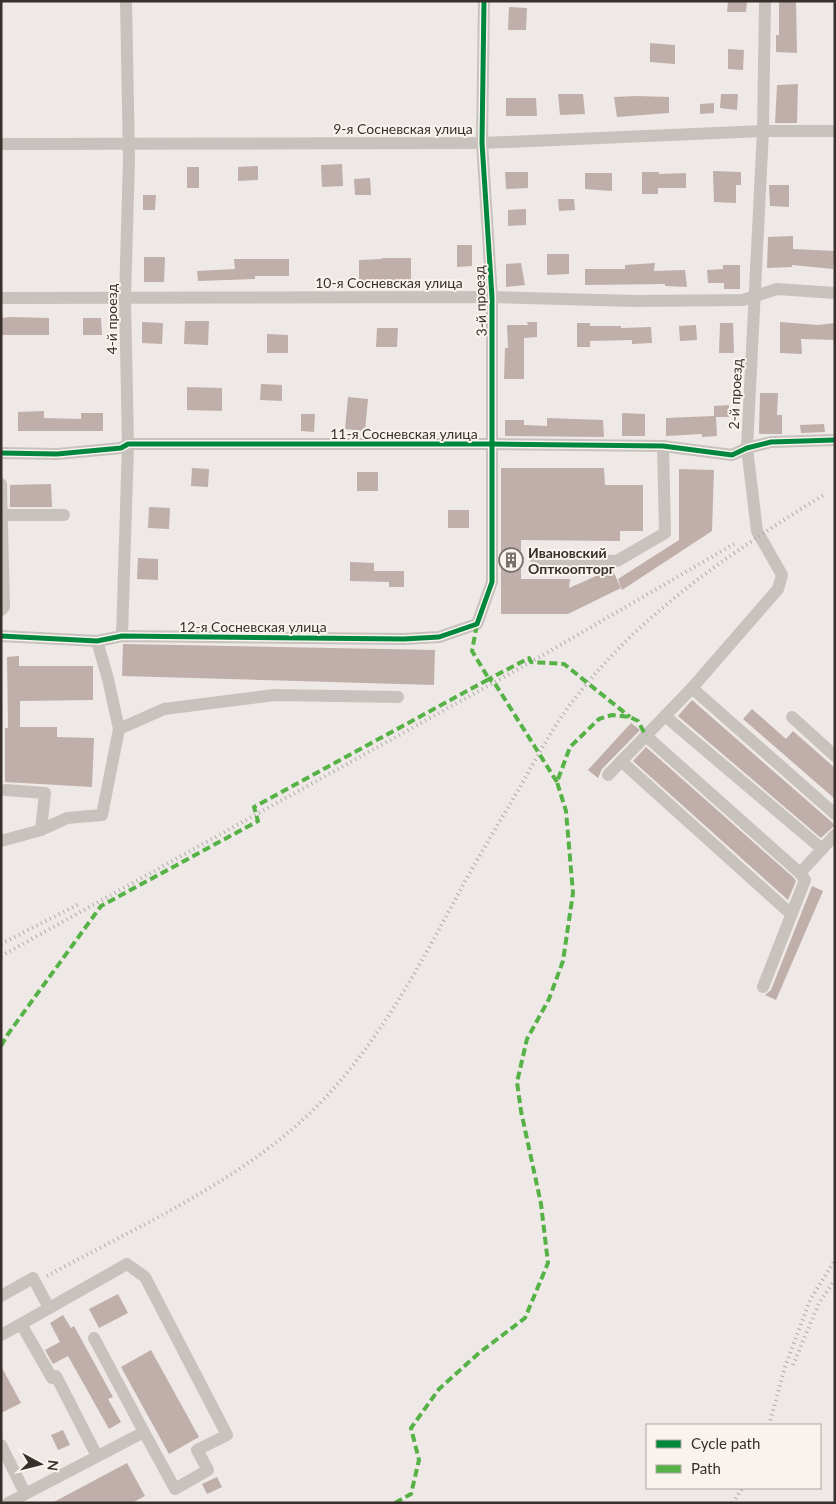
<svg xmlns="http://www.w3.org/2000/svg" width="836" height="1504" font-family="Lato,sans-serif">
  <style>
    .building { fill: #c0aeaa }
    .lines { fill: none; stroke-linecap: round; stroke-linejoin: round }
    .minor { stroke: #c8c2be; stroke-width: 12 }
    .rail { stroke: #afaba9; stroke-width: 4; stroke-dasharray: 1 4; stroke-linecap: butt }
    .quiet { stroke: #56b246; stroke-width: 4; stroke-dasharray: 8 4; stroke-linecap: butt }
    .cycleway-casing { stroke: #f9f3ee; stroke-width: 8 }
    .cycleway { stroke: #00873e; stroke-width: 5 }
    .labels { text-anchor: middle; dominant-baseline: central; stroke-width: 4; stroke-linejoin: round; paint-order: stroke }
    .street-label { font-size: 14px; fill: #382f2c; stroke: #f9f3ee }
    .poi-label { font-size: 14px; font-weight: bold; fill: #382f2c; stroke: #f9f3ee; text-anchor: start }
  </style>
  <rect width="100%" height="100%" fill="#eee9e6"/>
  <g class="building">
    <polygon points="728,1 747,1 746,12 727,12"/>
    <polygon points="779,1 796,1 797,53 776,52 776,35 779,35"/>
    <polygon points="509,7 527,8 526,30 508,30"/>
    <polygon points="650,43 675,45 675,64 650,62"/>
    <polygon points="728,49 744,50 743,70 728,69"/>
    <polygon points="798,84 797,123 775,123 777,85"/>
    <polygon points="558,94 583,94 585,114 560,115"/>
    <polygon points="721,94 738,94 737,110 720,108"/>
    <polygon points="637,96 669,97 669,113 617,117 614,97"/>
    <polygon points="506,98 536,98 537,116 506,116"/>
    <polygon points="714,103 714,113 700,114 700,104"/>
    <polygon points="342,164 343,186 322,187 321,165"/>
    <polygon points="258,166 258,180 238,181 238,167"/>
    <rect x="187" y="167" width="12" height="21"/>
    <polygon points="713,171 741,172 741,185 736,185 736,203 714,202"/>
    <polygon points="505,172 528,172 528,188 506,189"/>
    <polygon points="642,172 659,172 659,174 686,173 686,188 658,188 658,194 642,194"/>
    <polygon points="585,173 612,173 612,191 585,189"/>
    <polygon points="370,178 371,195 355,195 354,179"/>
    <polygon points="769,185 789,185 789,207 770,206"/>
    <polygon points="143,195 156,195 155,210 143,210"/>
    <polygon points="558,199 574,199 575,210 559,211"/>
    <polygon points="526,209 526,225 508,226 508,210"/>
    <polygon points="793,236 793,249 835,251 833,269 792,265 792,267 767,268 768,237"/>
    <polygon points="457,245 472,245 472,266 457,267"/>
    <polygon points="547,254 569,254 569,274 547,275"/>
    <polygon points="144,257 165,257 164,282 144,282"/>
    <polygon points="382,258 411,258 411,283 359,281 359,260 382,259"/>
    <polygon points="234,259 289,259 289,276 255,276 255,279 198,281 197,271 235,269"/>
    <polygon points="521,263 525,285 506,287 506,264"/>
    <polygon points="655,263 654,271 685,270 687,287 665,286 665,284 585,285 585,269 625,269 625,265"/>
    <polygon points="723,265 740,265 740,289 724,289 724,283 708,283 707,270 723,269"/>
    <polygon points="12,317 49,318 49,335 1,335 1,318"/>
    <polygon points="83,318 101,318 102,335 83,335"/>
    <polygon points="185,321 209,321 208,345 184,344"/>
    <polygon points="142,322 163,323 162,344 142,343"/>
    <polygon points="527,322 537,322 537,337 524,338 524,379 504,379 505,348 508,348 507,325 528,325"/>
    <polygon points="780,322 818,325 835,323 835,340 801,339 802,354 780,353"/>
    <polygon points="577,323 590,323 590,326 621,326 621,328 651,327 652,343 632,344 632,340 590,341 590,347 577,347"/>
    <polygon points="720,323 733,323 734,353 719,353"/>
    <polygon points="696,325 697,340 680,341 679,326"/>
    <polygon points="377,328 398,328 397,347 376,347"/>
    <polygon points="267,334 288,335 288,353 267,353"/>
    <polygon points="261,384 282,385 282,401 260,400"/>
    <polygon points="187,387 222,388 222,411 187,410"/>
    <polygon points="760,393 778,393 777,415 782,415 782,434 759,434"/>
    <polygon points="348,397 368,399 365,431 345,429"/>
    <polygon points="729,405 729,417 716,417 717,436 702,437 702,434 666,436 666,418 714,416 714,406"/>
    <polygon points="44,411 44,418 81,419 81,413 103,413 103,431 18,431 18,412"/>
    <polygon points="622,413 645,414 645,436 622,436"/>
    <polygon points="301,414 315,414 314,432 301,431"/>
    <polygon points="547,418 603,420 604,437 505,436 505,420 524,420 524,425 547,426"/>
    <polygon points="824,424 825,432 801,433 800,425"/>
    <polygon points="192,468 209,469 208,487 191,486"/>
    <polygon points="501,468 604,468 605,485 643,485 643,531 620,531 620,541 521,540 521,579 570,579 569,588 612,569 621,588 568,614 501,614"/>
    <polygon points="679,469 714,470 712,531 622,590 618,579 679,540"/>
    <rect x="357" y="472" width="21" height="19"/>
    <polygon points="51,484 52,507 10,507 10,485"/>
    <polygon points="149,507 170,508 169,529 148,528"/>
    <rect x="448" y="510" width="21" height="18"/>
    <polygon points="138,558 158,559 158,580 137,579"/>
    <polygon points="350,562 374,563 374,571 404,571 404,587 389,587 389,582 350,581"/>
    <polygon points="123,644 435,650 434,685 122,676"/>
    <polygon points="19,656 19,666 93,666 93,700 20,701 20,727 57,727 57,737 94,738 92,787 5,782 5,728 8,728 7,657"/>
    <polygon points="692,700 835,825 833,827 821,838 678,716"/>
    <polygon points="752,709 786,739 793,731 835,768 835,799 743,719"/>
    <polygon points="631,723 640,730 602,769 598,778 588,770"/>
    <polygon points="646,747 794,878 796,881 788,900 633,761"/>
    <polygon points="812,886 823,891 776,1000 765,995 771,990"/>
    <polygon points="118,1294 128,1313 99,1328 89,1309"/>
    <polygon points="63,1315 71,1328 74,1326 113,1397 108,1399 121,1422 109,1429 68,1356 53,1364 45,1350 60,1342 50,1323"/>
    <polygon points="151,1350 199,1437 169,1454 121,1367"/>
    <polygon points="1,1366 21,1403 1,1413"/>
    <polygon points="63,1430 70,1445 58,1450 51,1435"/>
    <polygon points="127,1463 145,1496 132,1503 52,1503"/>
    <polygon points="217,1477 222,1487 207,1494 202,1484"/>
  </g>
  <g class="lines">
    <g class="minor">
      <polyline points="1,144 482,143 763,131 835,131"/>
      <polyline points="1,298 492,297 635,301 743,300 777,289 835,293"/>
      <polyline points="1,453 57,454 121,448 128,444 492,444 663,446 732,455 747,448 771,442 835,440"/>
      <polyline points="1,484 4,607 1,610"/>
      <polyline points="2,515 64,515"/>
      <polyline points="536,559 617,561 665,533 663,446"/>
      <polyline points="1,636 97,641 122,636 404,639 439,637 477,624 492,582 492,297 482,143 484,1"/>
      <polyline points="122,636 128,444 125,298 129,159 126,1"/>
      <polyline points="97,641 108,679 119,729 164,709 275,695 398,697"/>
      <polyline points="692,688 835,814"/>
      <polyline points="665,716 822,849"/>
      <polyline points="792,717 835,756"/>
      <polyline points="646,736 800,873 835,835"/>
      <polyline points="621,761 791,914"/>
      <polyline points="608,775 692,688 778,589 782,575 757,531 747,448 763,131 765,1"/>
      <polyline points="6,790 45,793 41,830 67,818 102,815 119,729"/>
      <polyline points="1,841 41,830"/>
      <polyline points="763,987 805,880 800,873"/>
      <polyline points="1,1296 33,1278 49,1308"/>
      <polyline points="21,1324 127,1264 145,1277 227,1435 197,1450 208,1470 175,1489 144,1432"/>
      <polyline points="1,1335 21,1324 52,1378 56,1376 97,1456"/>
      <polyline points="1,1445 25,1493"/>
      <polyline points="8,1503 144,1432 94,1338"/>
    </g>
    <g class="rail">
      <polyline points="1,944 81,903"/>
      <polyline points="1,956 531,662 734,544"/>
      <path d="M47,1276c93,-51 202,-98 276,-176 59,-62 99,-139 139,-213 18,-33 38,-66 57,-98 18,-32 34,-63 57,-92 68,-87 156,-145 249,-203"/>
      <polyline points="793,1365 819,1303 835,1280"/>
      <polyline points="769,1425 785,1367 810,1300 835,1260"/>
      <polyline points="733,1503 742,1488"/>
    </g>
    <g class="quiet">
      <polyline points="557,782 494,682 489,679 529,658 531,662 564,664 630,717"/>
      <polyline points="1,1046 8,1034 101,906 258,821 254,807 489,679 472,651 477,624"/>
      <polyline points="395,1503 411,1494 419,1460 411,1428 439,1389 479,1353 525,1318 548,1263 541,1204 521,1111 517,1082 527,1039 549,999 563,961 573,893 566,811 557,782 570,747 599,719 612,715 630,717 638,721 646,736"/>
    </g>
    <g class="cycleway-casing">
      <g id="cycleway">
        <polyline points="1,453 57,454 121,448 128,444 492,444 663,446 732,455 747,448 771,442 835,440"/>
        <polyline points="1,636 97,641 122,636 404,639 439,637 477,624 492,582 492,297 482,143 484,1"/>
      </g>
    </g>
    <use href="#cycleway" class="cycleway"/>
  </g>
  <defs>
    <g id="building-ring" transform="scale(1.25)"><circle r="9.5" fill="#f9f3ee" stroke="#78706d" stroke-width="1.5"/><path d="M-4-6H4V6H1V3H-1V6H-4ZM-2.5-4.3h1.7v1.8h-1.7ZM.8-4.3h1.7v1.8H.8ZM-2.5-1h1.7V.8h-1.7ZM.8-1h1.7V.8H.8Z" fill="#78706d"/></g>
  </defs>
  <g fill-rule="evenodd">
    <use href="#building-ring" x="511" y="560"/>
  </g>
  <g class="labels">
    <g class="street-label">
      <text x="403" y="128">9-я Сосневская улица</text>
      <text x="389" y="282">10-я Сосневская улица</text>
      <text transform="translate(480 301) rotate(-92)">3-й проезд</text>
      <text transform="translate(111 319) rotate(-90)">4-й проезд</text>
      <text transform="translate(735 394) rotate(-87)">2-й проезд</text>
      <text x="404" y="433">11-я Сосневская улица</text>
      <text x="253" y="626">12-я Сосневская улица</text>
    </g>
    <g class="poi-label">
      <text x="528" y="552">Ивановский<tspan x="528" dy="16">Опткоопторг</tspan></text>
    </g>
  </g>
  <rect width="836" height="1504" fill="none" stroke="#382f2c" stroke-width="5"/>
  <rect x="646" y="1424" width="175" height="65" fill="#f9f3ee" stroke="#aca5a0"/>
  <rect x="656" y="1440" width="25" height="8" fill="#00873e" stroke="#aca5a0"/>
  <text x="691" y="1449" font-size="15" fill="#382f2c">Cycle path</text>
  <rect x="656" y="1465" width="25" height="8" fill="#56b246" stroke="#aca5a0"/>
  <text x="691" y="1474" font-size="15" fill="#382f2c">Path</text>
  <g transform="translate(40 1464) rotate(97)" stroke="#f9f3ee" stroke-width="4" paint-order="stroke">
  <path d="M0-4L9 19L0 12L-9 19Z" fill="#382f2c"/>
  <text y="-8" font-size="14" font-weight="bold" text-anchor="middle" fill="#382f2c">N</text>
  </g>
</svg>
